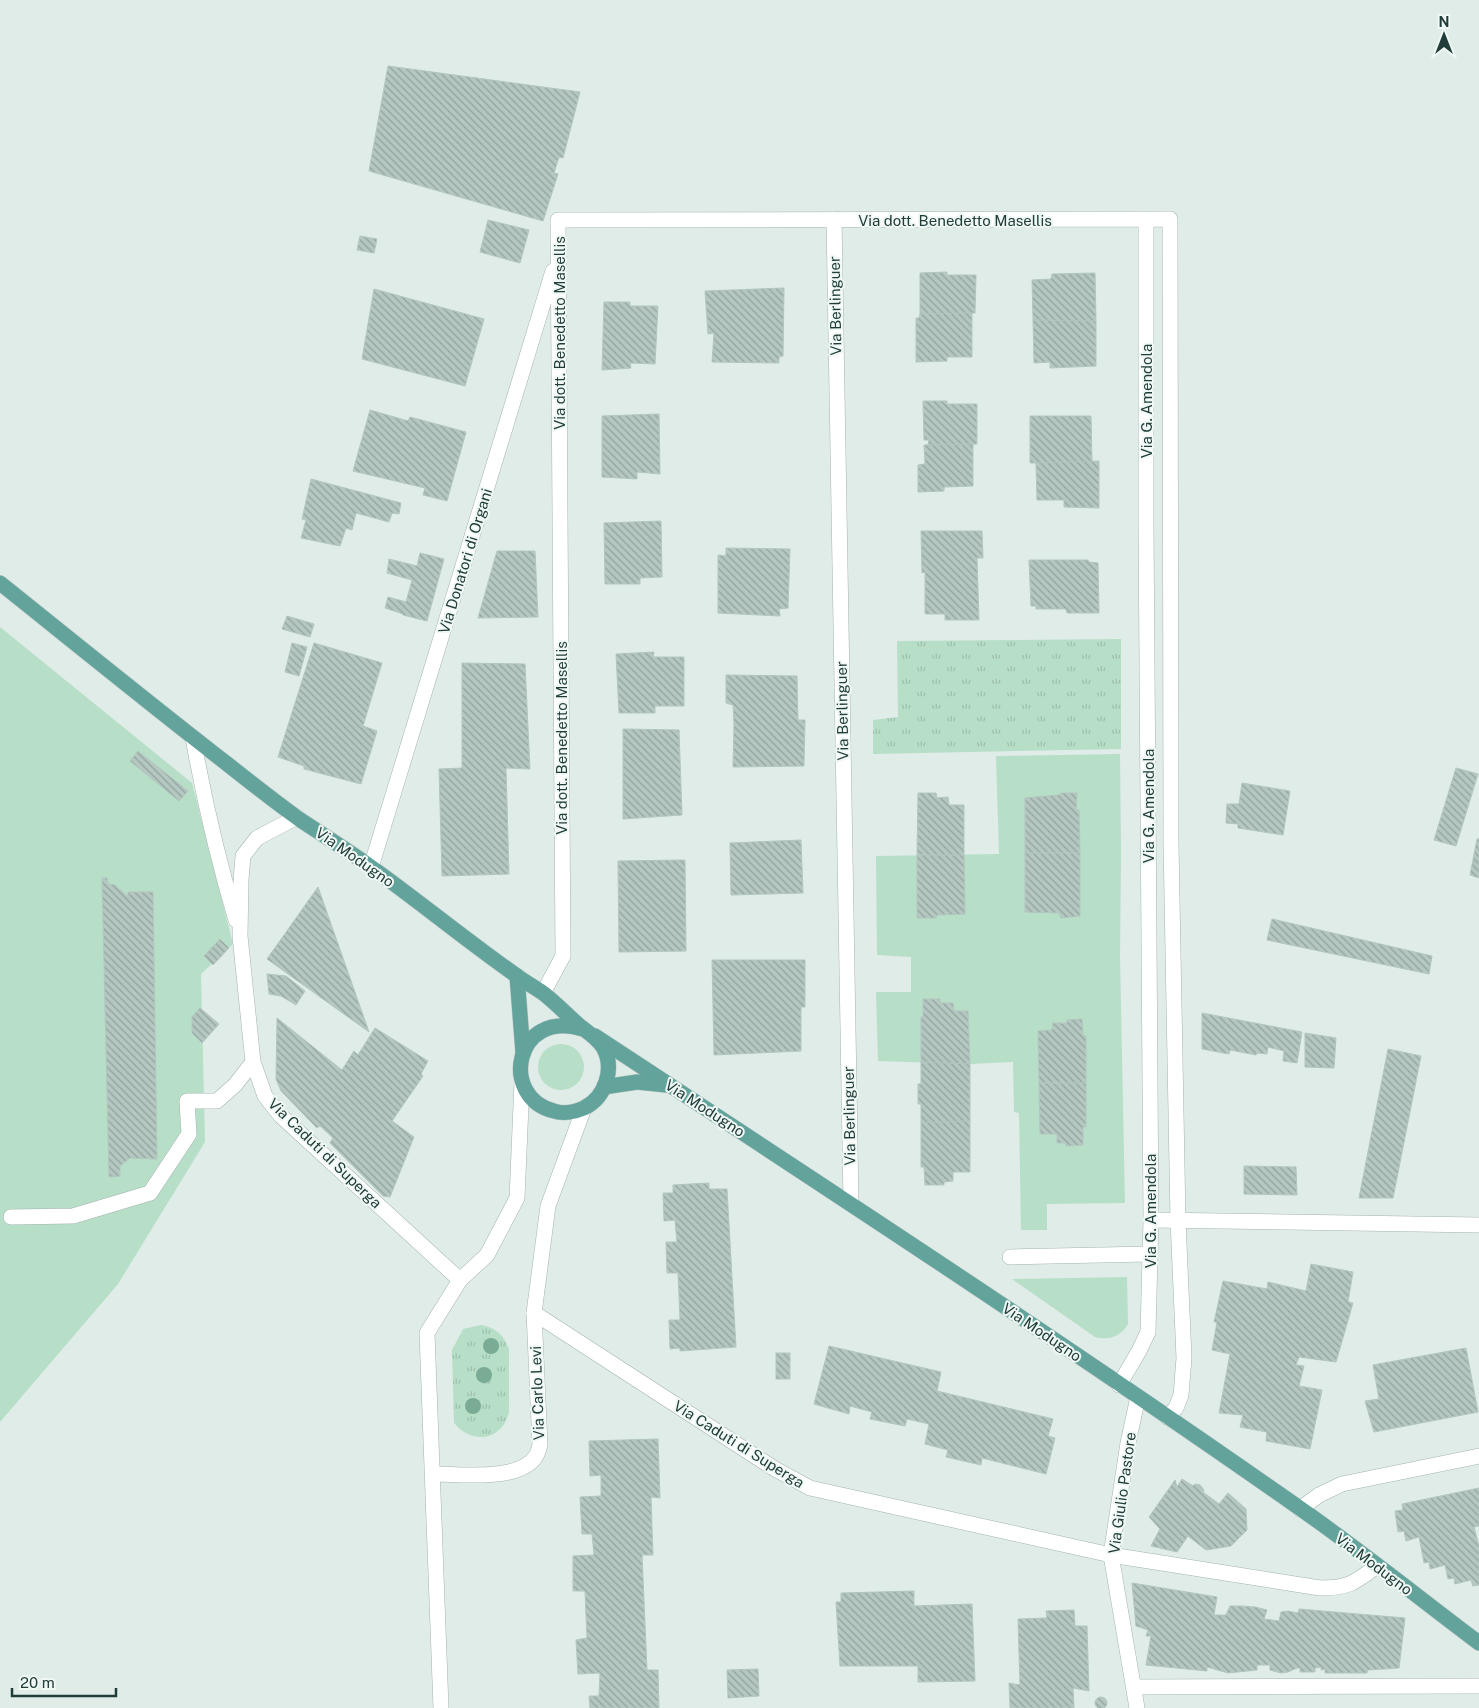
<svg xmlns="http://www.w3.org/2000/svg" width="1479" height="1708" font-family="'Public Sans',sans-serif">
  <style>
    .grass { fill: url(#grass-tufts) }
    .garden { fill: #b7dec7 }
    .building { fill: url(#building-back-hatch); stroke: #b2c6c0 }
    .lines { fill: none; stroke-linecap: round; stroke-linejoin: round }
    .minor-casing { stroke: #a3b4b0; stroke-width: 16 }
    .major-casing { stroke: #c1c9c8; stroke-width: 16 }
    .minor { stroke: #fff; stroke-width: 15 }
    .major { stroke: #62a49c; stroke-width: 15 }
    .tree { fill: #7aab95 }
    .labels { text-anchor: middle; dominant-baseline: central; stroke-width: 4; stroke-linejoin: round; paint-order: stroke }
    .street-label { font-size: 15px; fill: #203d39; stroke: #f0f8f5 }
  </style>
  <defs>
    <pattern id="grass-tufts" width="24" height="20" patternUnits="userSpaceOnUse" patternTransform="scale(1.25)"><rect width="24" height="20" fill="#b7dec7"/><path d="M3 7l-1-3M5 7V3M7 7l1-3M15 17l-1-3M17 17v-4M19 17l1-3" fill="none" stroke="#9dbfac"/></pattern>
    <pattern id="building-back-hatch" width="6" height="6" patternUnits="userSpaceOnUse" patternTransform="scale(1.25)"><rect width="6" height="6" fill="#b5c7c1"/><path d="M-1 5l2 2M0 0l6 6M5-1l2 2" fill="none" stroke="#93a39e"/></pattern>
  </defs>
  <rect width="100%" height="100%" fill="#e0ece8"/>
  <g class="grass">
    <polygon points="1121,639 1121,749 873,754 873,720 898,717 897,641"/>
    <path d="M481,1325c15,3 22,9 28,24v63c-7,29 -37,33 -55,11l-2,-73 11,-21z"/>
  </g>
  <g class="garden">
    <polygon points="0,627 192,783 233,944 201,974 205,1142 118,1284 0,1422"/>
    <polygon points="1120,754 1121,853 1120,957 1125,1203 1047,1204 1047,1230 1021,1230 1019,1113 1014,1112 1013,1062 970,1064 878,1061 876,992 911,992 911,957 877,955 876,856 999,854 996,756"/>
    <circle cx="561" cy="1067" r="23"/>
    <path d="M1127,1277l1,47c-7,12 -19,17 -33,13l-83,-58z"/>
  </g>
  <g class="building">
    <polygon points="388,66 580,92 563,158 559,157 554,173 558,174 543,221 369,171"/>
    <polygon points="488,220 529,230 520,263 480,252"/>
    <polygon points="360,236 377,239 374,253 357,250"/>
    <polygon points="947,272 947,275 976,275 975,313 920,314 920,273"/>
    <polygon points="1095,273 1096,321 1033,320 1032,280 1051,279 1052,274"/>
    <polygon points="784,288 783,356 779,357 779,363 712,362 714,333 708,334 705,291"/>
    <polygon points="374,289 484,319 465,386 362,359"/>
    <polygon points="604,302 630,302 630,306 658,306 655,364 630,363 631,368 602,370"/>
    <polygon points="972,313 972,357 947,357 947,361 916,362 916,318 919,318 920,314"/>
    <polygon points="1033,320 1096,321 1096,366 1050,368 1050,362 1034,363"/>
    <polygon points="923,401 947,401 947,404 977,404 977,444 928,445 929,440 924,440"/>
    <polygon points="370,410 408,421 410,417 466,432 447,501 423,495 425,488 353,471"/>
    <polygon points="659,414 660,474 637,472 637,479 602,477 602,416"/>
    <polygon points="1030,416 1091,416 1092,462 1030,463"/>
    <polygon points="973,444 973,486 944,487 944,491 918,492 918,465 925,464 924,445"/>
    <polygon points="1099,461 1099,508 1064,507 1064,500 1037,500 1036,463"/>
    <polygon points="311,479 401,503 399,514 392,513 389,522 356,513 352,530 346,528 340,546 301,538 306,520 302,519"/>
    <polygon points="661,521 662,577 640,578 640,584 605,584 604,523"/>
    <polygon points="921,531 982,531 983,558 977,558 979,620 945,620 945,614 925,614 925,572 922,573"/>
    <polygon points="726,548 790,549 788,608 779,609 780,616 718,613 718,555 726,556"/>
    <polygon points="497,551 535,551 538,617 478,618"/>
    <polygon points="420,553 444,559 427,621 403,615 403,614 385,608 388,597 406,602 412,580 387,573 389,559 417,566"/>
    <polygon points="1029,560 1088,560 1089,562 1098,563 1099,613 1067,613 1066,609 1036,609 1036,606 1031,606"/>
    <polygon points="287,616 314,624 310,637 282,629"/>
    <polygon points="292,643 307,647 299,676 285,672"/>
    <polygon points="314,643 382,663 363,726 377,731 361,784 304,769 304,766 278,757"/>
    <polygon points="654,652 653,657 684,657 684,706 655,706 655,713 619,713 616,654"/>
    <polygon points="462,663 525,664 530,769 506,768 509,874 442,876 439,769 462,768"/>
    <polygon points="726,675 797,676 798,720 805,720 804,766 733,767 734,724 733,705 726,703"/>
    <polygon points="623,729 679,730 682,815 623,819"/>
    <polygon points="138,751 188,791 179,801 130,761"/>
    <polygon points="1456,768 1478,774 1456,846 1434,840"/>
    <polygon points="1242,783 1290,791 1283,835 1238,828 1238,824 1226,823 1227,804 1239,804"/>
    <polygon points="918,793 936,793 937,798 948,797 949,805 964,805 964,855 917,855"/>
    <polygon points="1061,793 1077,793 1076,810 1079,810 1080,853 1025,853 1025,798 1059,795"/>
    <polygon points="1477,839 1479,839 1479,878 1470,875"/>
    <polygon points="801,840 803,893 731,895 730,843"/>
    <polygon points="1025,853 1080,853 1080,916 1061,918 1059,913 1025,912"/>
    <polygon points="917,855 964,855 965,914 937,915 936,918 917,918"/>
    <polygon points="685,860 686,951 619,952 618,861"/>
    <polygon points="102,878 107,878 108,884 115,885 128,897 128,892 153,892 157,1159 130,1158 120,1166 120,1176 109,1177"/>
    <polygon points="318,887 369,1032 267,959"/>
    <polygon points="1272,919 1432,956 1429,974 1267,940"/>
    <polygon points="220,939 229,948 213,965 204,956"/>
    <polygon points="712,960 805,960 805,1007 801,1007 801,1051 714,1055"/>
    <polygon points="267,974 286,976 305,991 296,1005 281,996 269,994"/>
    <polygon points="923,999 940,999 940,1003 953,1003 954,1011 968,1011 970,1064 921,1062 921,1017 923,1017"/>
    <polygon points="200,1008 219,1024 202,1043 192,1033 192,1017"/>
    <polygon points="1202,1013 1302,1032 1297,1063 1283,1061 1284,1051 1268,1047 1267,1054 1257,1053 1256,1055 1230,1050 1229,1054 1202,1049"/>
    <polygon points="277,1018 342,1070 354,1051 358,1055 375,1028 428,1061 421,1074 423,1076 392,1121 414,1137 390,1197 383,1196 330,1143 333,1138 320,1126 317,1128 281,1091 276,1079"/>
    <polygon points="1082,1019 1083,1036 1086,1036 1086,1083 1039,1083 1038,1031 1052,1030 1053,1023 1067,1023 1067,1020"/>
    <polygon points="1305,1033 1336,1038 1334,1068 1305,1067"/>
    <polygon points="1388,1049 1421,1056 1393,1198 1359,1198"/>
    <polygon points="921,1062 970,1064 970,1121 921,1123 921,1104 918,1104 918,1084 921,1084"/>
    <polygon points="1039,1083 1086,1083 1086,1127 1083,1127 1083,1145 1066,1146 1066,1143 1057,1143 1057,1134 1040,1134"/>
    <polygon points="970,1121 970,1172 953,1172 953,1181 944,1182 944,1185 925,1185 924,1167 921,1167 921,1123"/>
    <polygon points="1244,1166 1296,1167 1297,1195 1244,1194"/>
    <polygon points="709,1183 709,1189 727,1189 736,1347 680,1351 680,1348 670,1349 669,1320 680,1320 678,1273 667,1273 666,1242 677,1242 675,1220 664,1221 663,1193 673,1193 673,1185"/>
    <polygon points="1311,1264 1353,1272 1348,1302 1353,1303 1336,1362 1299,1357 1296,1365 1304,1366 1299,1386 1322,1390 1310,1449 1266,1441 1267,1432 1240,1427 1243,1415 1219,1413 1230,1354 1212,1350 1217,1322 1214,1322 1223,1281 1267,1289 1268,1282 1306,1291"/>
    <polygon points="829,1346 941,1372 937,1391 1053,1419 1048,1436 1055,1438 1046,1474 982,1458 981,1465 946,1457 948,1450 925,1444 929,1424 907,1419 905,1426 870,1419 872,1412 850,1406 849,1414 814,1404"/>
    <polygon points="1466,1348 1478,1412 1374,1432 1365,1401 1379,1399 1373,1365"/>
    <rect x="776" y="1353" width="14" height="26"/>
    <polygon points="658,1439 660,1498 651,1497 653,1555 642,1555 647,1670 658,1670 659,1708 590,1708 589,1696 599,1696 600,1673 578,1674 576,1640 587,1638 585,1591 573,1591 573,1556 594,1555 592,1534 582,1534 580,1497 601,1496 601,1475 590,1476 589,1441"/>
    <polygon points="1182,1479 1193,1486 1195,1484 1200,1485 1204,1490 1203,1492 1219,1504 1228,1493 1246,1509 1247,1530 1231,1546 1206,1550 1188,1536 1177,1552 1151,1546 1160,1529 1149,1517 1175,1480 1177,1487"/>
    <polygon points="1479,1488 1479,1526 1474,1527 1479,1546 1479,1585 1473,1586 1471,1580 1455,1584 1454,1578 1448,1579 1445,1565 1430,1569 1429,1562 1424,1563 1419,1537 1406,1541 1404,1531 1398,1532 1395,1511 1403,1510 1402,1504"/>
    <polygon points="1132,1583 1217,1597 1214,1615 1226,1615 1230,1606 1241,1606 1255,1607 1267,1610 1264,1619 1279,1621 1281,1612 1288,1611 1298,1613 1299,1609 1405,1618 1399,1668 1368,1670 1367,1673 1325,1673 1325,1669 1321,1670 1321,1667 1315,1668 1315,1672 1300,1672 1300,1668 1297,1668 1288,1672 1281,1673 1270,1670 1270,1665 1257,1665 1257,1670 1228,1673 1207,1667 1207,1671 1146,1665 1151,1636 1146,1636 1148,1630 1136,1626"/>
    <polygon points="914,1591 914,1606 972,1604 975,1681 918,1682 918,1666 840,1666 836,1602 841,1602 841,1593"/>
    <polygon points="1074,1610 1075,1626 1087,1626 1089,1691 1073,1688 1074,1708 1010,1708 1009,1683 1020,1685 1018,1619 1047,1618 1046,1611"/>
    <polygon points="758,1669 759,1696 728,1698 727,1670"/>
    <circle cx="1101" cy="1703" r="6"/>
  </g>
  <g class="lines">
    <g class="minor-casing">
      <g id="minor">
        <polyline points="834,219 851,1203"/>
        <path d="M193,738c11,61 25,122 43,182"/>
        <polyline points="297,817 257,838 243,856 241,880 240,936 253,1062 265,1096 281,1116 460,1280"/>
        <polyline points="371,867 553,271"/>
        <polyline points="543,993 563,956 558,220 1170,219 1171,844 1178,1220 1184,1358 1181,1395 1176,1408 1167,1417"/>
        <polyline points="11,1217 73,1216 150,1193 189,1134 187,1101 217,1101 235,1085 253,1062"/>
        <polyline points="1151,1220 1479,1225"/>
        <polyline points="1010,1257 1150,1254"/>
        <path d="M534,1313l241,156 35,19 301,67 209,33c29,0 34,-5 57,-22"/>
        <polyline points="1119,1385 1139,1351 1148,1332 1151,1220 1146,526 1146,220"/>
        <path d="M434,1474c26,0 86,8 102,-18 2,-3 3,-8 4,-11l-6,-132 14,-107 36,-98"/>
        <polyline points="1300,1509 1319,1495 1342,1484 1479,1456"/>
        <polyline points="1134,1687 1479,1686"/>
        <polyline points="441,1708 427,1333 460,1280 487,1255 517,1198 522,1082"/>
        <polyline points="1137,1708 1111,1555 1128,1443 1138,1397"/>
      </g>
    </g>
    <g class="major-casing">
      <g id="major">
        <path d="M0,583c75,60 150,121 226,180 24,19 48,38 73,56 24,16 48,31 72,48 49,35 96,74 146,109 8,6 17,11 26,17 13,10 25,23 38,34 8,6 16,11 22,20 12,21 3,50 -19,61 -9,4 -21,6 -30,3 -55,-13 -40,-103 29,-82"/>
        <polyline points="517,976 523,1053"/>
        <path d="M595,1036c236,155 472,309 703,471 62,43 121,91 181,136"/>
        <polyline points="604,1087 637,1082 666,1085"/>
      </g>
    </g>
    <use href="#minor" class="minor"/>
    <use href="#major" class="major"/>
  </g>
  <g class="tree">
    <circle cx="491" cy="1346" r="8"/>
    <circle cx="484" cy="1375" r="8"/>
    <circle cx="473" cy="1406" r="8"/>
  </g>
  <g class="labels">
    <g class="street-label">
      <text x="955" y="220">Via dott. Benedetto Masellis</text>
      <text transform="translate(835 306) rotate(-91)">Via Berlinguer</text>
      <text transform="translate(559 333) rotate(-90)">Via dott. Benedetto Masellis</text>
      <text transform="translate(1146 401) rotate(-90)">Via G. Amendola</text>
      <text transform="translate(465 561) rotate(-73)">Via Donatori di Organi</text>
      <text transform="translate(842 711) rotate(-91)">Via Berlinguer</text>
      <text transform="translate(561 738) rotate(-90)">Via dott. Benedetto Masellis</text>
      <text transform="translate(1148 806) rotate(-90)">Via G. Amendola</text>
      <text transform="translate(355 857) rotate(35)">Via Modugno</text>
      <text transform="translate(705 1108) rotate(33)">Via Modugno</text>
      <text transform="translate(849 1116) rotate(-91)">Via Berlinguer</text>
      <text transform="translate(325 1153) rotate(44)">Via Caduti di Superga</text>
      <text transform="translate(1150 1211) rotate(-90)">Via G. Amendola</text>
      <text transform="translate(1042 1332) rotate(34)">Via Modugno</text>
      <text transform="translate(537 1393) rotate(-92)">Via Carlo Levi</text>
      <text transform="translate(739 1444) rotate(32)">Via Caduti di Superga</text>
      <text transform="translate(1122 1493) rotate(-82)">Via Giulio Pastore</text>
      <text transform="translate(1374 1564) rotate(37)">Via Modugno</text>
    </g>
  </g>
  <g transform="translate(1444 35)" stroke="#f0f8f5" stroke-width="4" paint-order="stroke">
  <path d="M0-4L9 19L0 12L-9 19Z" fill="#203d39"/>
  <text y="-8" font-size="14" font-weight="bold" text-anchor="middle" fill="#203d39">N</text>
  </g>
  <path d="M12 1688v8h104v-8" fill="none" stroke="#203d39" stroke-width="2.5"/>
  <text x="20" y="1688" font-size="15" fill="#203d39" stroke="#f0f8f5" stroke-width="4" paint-order="stroke">20 m</text>
</svg>
